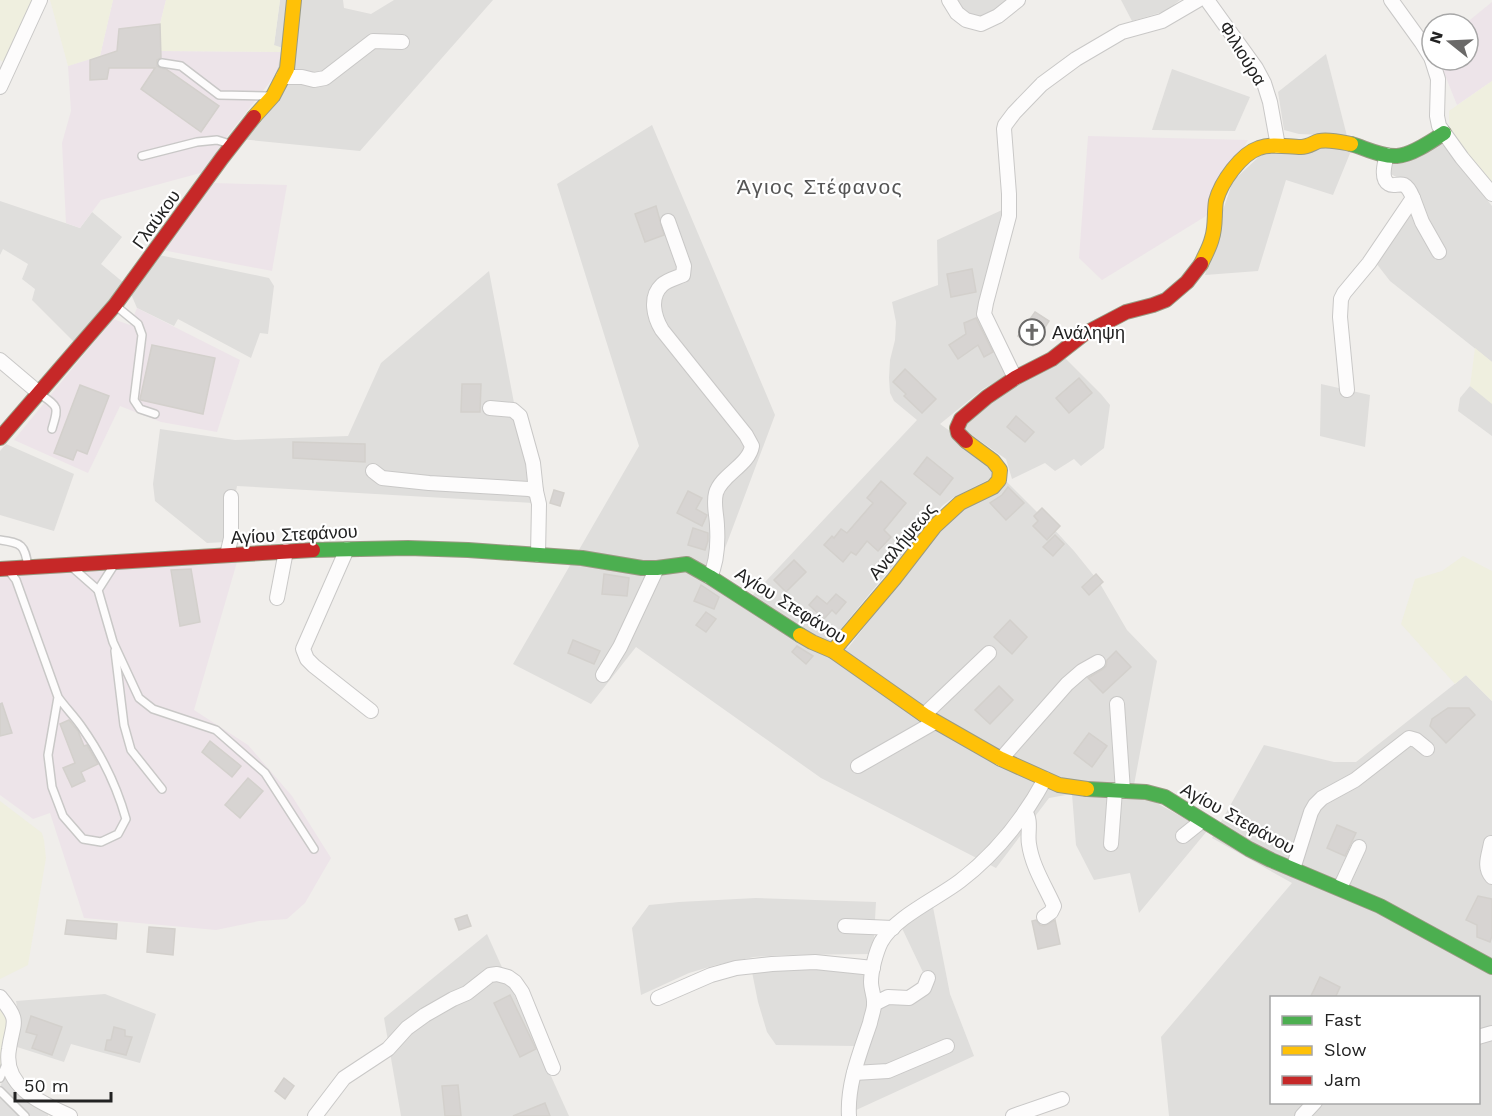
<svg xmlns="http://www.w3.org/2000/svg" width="1492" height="1116" font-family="'Work Sans',sans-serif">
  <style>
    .residential { fill: #dfdedc; fill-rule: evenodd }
    .industrial { fill: #ede4e9 }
    .farmland { fill: #efefdf }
    .parking { fill: #e0dfde }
    .building { fill: #d7d4d2; stroke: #d3d0cc; stroke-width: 1.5 }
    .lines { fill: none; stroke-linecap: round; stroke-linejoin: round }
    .lane-casing { stroke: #c9c8c7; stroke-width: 10 }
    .street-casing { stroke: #c9c8c7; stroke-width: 16 }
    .fast-casing { stroke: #999a82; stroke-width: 16 }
    .slow-casing { stroke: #999a82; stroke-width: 16 }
    .jam-casing { stroke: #999a82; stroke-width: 16 }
    .lane { stroke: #fdfcfc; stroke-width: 7 }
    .street { stroke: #fdfcfc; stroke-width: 14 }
    .fast { stroke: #4caf50; stroke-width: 14 }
    .slow { stroke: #ffc107; stroke-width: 14 }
    .jam { stroke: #c62828; stroke-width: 14 }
    .labels { text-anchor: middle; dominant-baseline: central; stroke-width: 4.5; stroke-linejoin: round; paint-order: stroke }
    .street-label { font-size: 18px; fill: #222; stroke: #fff }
    .poi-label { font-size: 18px; fill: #222; stroke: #fff; text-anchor: start }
    .quarter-label { font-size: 21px; letter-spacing: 1.5px; fill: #555; stroke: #fff }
  </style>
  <rect width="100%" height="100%" fill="#f0eeeb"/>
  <g class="residential">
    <polygon points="280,0 343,0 344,8 371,14 394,0 493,0 360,151 230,138 272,86 274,45"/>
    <polygon points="958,0 1009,0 985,22 969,21"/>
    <polygon points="1121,0 1180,0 1166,11 1132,21"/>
    <polygon points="1326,54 1347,136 1299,134 1284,130 1278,92"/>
    <polygon points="1172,69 1250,97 1235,131 1152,130"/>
    <polygon points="652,125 775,415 715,575 752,596 917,420 894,401 890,393 889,378 890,360 895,340 896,322 892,302 938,285 937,240 1002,210 991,266 981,306 980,324 1009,374 983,389 940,424 995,463 994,477 954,497 942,506 835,636 831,638 848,648 939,531 970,499 1007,482 1052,527 1074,551 1099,582 1127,630 1157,661 1134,785 1155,802 1207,831 1139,913 1130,873 1094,880 1076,845 1072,794 1049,798 996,868 821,778 636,647 591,704 513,664 639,446 557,184"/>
    <polygon points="1441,143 1492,206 1492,362 1390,281 1376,263 1419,201 1410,185 1391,174 1391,164"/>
    <polygon points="1324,147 1351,151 1333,195 1286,180 1258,271 1205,275 1223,210 1233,181 1265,151"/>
    <polygon points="0,201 80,228 92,212 122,237 101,264 124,283 75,343 32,300 35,289 22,279 28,264 3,249 0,255"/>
    <polygon points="159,255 269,278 274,286 268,334 260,333 251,358 178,319 174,326 137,308 131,294"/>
    <polygon points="489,271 533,503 237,486 226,542 207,543 155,501 153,484 160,429 235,440 348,436 381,363"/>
    <polygon points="1062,355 1101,394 1110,405 1104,448 1081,466 1074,459 1055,471 1045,463 1012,479 1006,459 963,429 964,420"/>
    <polygon points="1321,384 1370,395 1365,447 1320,436"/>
    <polygon points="1470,386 1492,402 1492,436 1458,411 1460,398"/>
    <polygon points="6,444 74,474 54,531 0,515 0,451"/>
    <path d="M1466,675l26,26v415h-323l-8,-79 131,-154 -80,-45 52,-93 70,17h22zM1272,998h206v104h-206z"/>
    <polygon points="756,898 876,902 873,954 785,955 754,957 716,965 689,973 641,995 632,928 649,905 679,902"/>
    <polygon points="932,902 950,994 974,1056 854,1111 853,1100 876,1009 892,1001 931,989 900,924"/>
    <polygon points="487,934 569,1116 401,1116 384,1018"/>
    <polygon points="870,963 869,1002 856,1046 776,1045 767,1032 758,1002 751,967"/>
    <polygon points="105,994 156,1014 140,1063 71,1044 64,1062 14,1046 20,1024 16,1001"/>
  </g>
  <g class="industrial">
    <polygon points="113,0 166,0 160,24 161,51 281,52 278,67 274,77 225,139 204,172 101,200 80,228 66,223 62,143 71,111 68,66 100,56"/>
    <polygon points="1492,2 1492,81 1457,105 1439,60 1468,60 1468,24 1465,24"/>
    <polygon points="1088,136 1248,140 1206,216 1102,280 1079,258"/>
    <polygon points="213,183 287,185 272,271 162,250"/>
    <polygon points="137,308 240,360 217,432 161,422 120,406 88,473 14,440 113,319 130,325"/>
    <polygon points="237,562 194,710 248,745 292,796 331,858 305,903 287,919 259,921 216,930 84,918 50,813 33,819 0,795 0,573"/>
  </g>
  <g class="farmland">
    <polygon points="0,0 36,0 5,63 0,60"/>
    <polygon points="50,0 113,0 100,56 68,66"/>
    <polygon points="166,0 280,0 274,45 283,48 281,52 160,51 160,24"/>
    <polygon points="1492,81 1492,184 1459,144 1451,130 1449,121 1449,111"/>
    <polygon points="1475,348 1492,362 1492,404 1470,386"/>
    <polygon points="1463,556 1492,571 1492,701 1466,675 1455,684 1401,624 1415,579 1442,571"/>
    <polygon points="0,801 42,833 44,840 46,858 28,965 0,979"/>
    <polygon points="0,1009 10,1022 6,1059 0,1072"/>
  </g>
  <polygon class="parking" points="6,1073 39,1108 48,1113 48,1116 0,1116 0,1087"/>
  <g class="building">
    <polygon points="160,24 161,58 157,60 157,66 161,68 166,69 219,106 201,132 141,89 155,68 109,68 107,79 90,80 90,60 117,51 119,29"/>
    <polygon points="656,206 664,235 645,242 635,214"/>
    <polygon points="972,269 976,292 951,297 947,274"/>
    <polygon points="1035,312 1049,321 1033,346 1018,336"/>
    <polygon points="976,318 993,352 984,357 978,345 958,359 949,345 966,334 964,323"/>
    <polygon points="152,345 215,358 203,414 141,400 140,399"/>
    <polygon points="905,369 936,399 922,413 904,396 906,394 893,382"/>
    <polygon points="1079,378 1092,393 1069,413 1056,398"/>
    <polygon points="462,384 481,384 480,412 461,412"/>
    <polygon points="80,385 109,396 87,454 77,450 73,460 54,453"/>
    <polygon points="1016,416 1034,432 1025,442 1007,427"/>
    <polygon points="293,442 365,444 365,462 293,458"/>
    <polygon points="927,457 953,478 940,495 914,474"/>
    <polygon points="881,481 906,503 884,530 891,537 878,551 867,541 856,555 851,552 843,562 824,545 832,536 834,538 841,529 847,533 873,503 867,498"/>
    <polygon points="1008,487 1024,503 1006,520 990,503 1002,495"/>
    <polygon points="554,490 564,493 560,506 550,503"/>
    <polygon points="688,491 702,498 696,509 707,515 702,526 677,513"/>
    <polygon points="1042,508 1060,526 1047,540 1033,526 1038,521 1034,516"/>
    <polygon points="693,528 708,533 708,541 705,550 688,545"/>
    <polygon points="1055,535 1064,544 1053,556 1043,547"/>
    <polygon points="794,560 806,572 786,592 774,580"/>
    <polygon points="191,569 200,622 180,626 171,570"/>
    <polygon points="604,574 629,578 627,596 602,594"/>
    <polygon points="1096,574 1103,582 1089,595 1082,587"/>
    <polygon points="701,585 719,597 714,609 694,601"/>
    <polygon points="836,594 846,602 836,614 832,610 824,619 809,605 817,596 827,604"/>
    <polygon points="706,612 716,619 706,632 696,625"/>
    <polygon points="1010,620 1027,637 1012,654 994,637"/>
    <polygon points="573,640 600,651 594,664 568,653"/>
    <polygon points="797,646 813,656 806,664 792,652"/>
    <polygon points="1116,651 1131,667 1103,693 1088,678 1103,669 1106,666 1107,660"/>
    <polygon points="999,686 1013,700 990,724 975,710"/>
    <polygon points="2,703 12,733 0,736 0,704"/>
    <polygon points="1448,708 1469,708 1475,715 1446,743 1430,726 1432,719"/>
    <polygon points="69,720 78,731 84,746 87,745 98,764 81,772 85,781 72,787 63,768 75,763 60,724"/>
    <polygon points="1089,733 1107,746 1092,767 1074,753"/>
    <polygon points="210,741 241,766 232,777 202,752"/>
    <polygon points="248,778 263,791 240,818 225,805"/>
    <polygon points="1337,825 1356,833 1345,856 1327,848"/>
    <polygon points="1478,896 1492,899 1492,936 1490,942 1477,937 1477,925 1466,920"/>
    <polygon points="467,915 471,926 459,930 455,919"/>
    <polygon points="67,920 117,924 116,939 65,934"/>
    <polygon points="1036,920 1040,925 1044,926 1055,920 1060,944 1038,949 1032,921"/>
    <polygon points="149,927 175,929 173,955 147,952"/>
    <polygon points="1320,977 1340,987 1335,998 1310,998"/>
    <polygon points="510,995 536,1049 520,1057 494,1003"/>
    <polygon points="31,1016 62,1027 52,1055 32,1048 37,1035 26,1032"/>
    <polygon points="114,1027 125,1030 125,1036 132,1037 126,1055 105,1050 107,1040 111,1040"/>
    <polygon points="284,1078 294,1086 285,1099 275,1091"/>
    <polygon points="458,1085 461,1116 445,1116 442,1086"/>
    <polygon points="545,1103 550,1116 513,1116"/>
  </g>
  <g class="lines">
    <g class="lane-casing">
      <g id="lane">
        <polyline points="162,63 181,66 219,95 268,96"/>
        <polyline points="142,156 197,142 217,140 230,144"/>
        <polyline points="116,306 138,324 142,335 134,400 140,409 155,414"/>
        <path d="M41,395c19,12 17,13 11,34"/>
        <path d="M0,540c22,3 25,5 28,27"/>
        <polyline points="114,565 98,590 113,642 139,698 153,709 216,730 265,773 314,849"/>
        <polyline points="73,568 98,590"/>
        <path d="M9,571l7,9 42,117 -10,58 4,32 11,29 20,23 18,3 17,-8 8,-15c-9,-32 -25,-65 -45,-93 -7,-10 -16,-19 -23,-29"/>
        <polyline points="115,651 124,725 131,750 162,789"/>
        <polyline points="0,1078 7,1062"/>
        <polyline points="0,1091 25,1116"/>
      </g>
    </g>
    <g class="street-casing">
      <g id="street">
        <polyline points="949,0 957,13 966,20 981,24 998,16 1018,0"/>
        <polyline points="1207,0 1256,68 1264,83 1270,102 1278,146"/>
        <polyline points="1391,0 1422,43 1432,59"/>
        <polyline points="1432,60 1438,79 1437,116 1439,126 1462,158 1492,194"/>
        <polyline points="283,77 302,77 314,80 325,78 373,41 402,42"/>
        <polyline points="0,87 40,0"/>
        <polyline points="1413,198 1422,222 1439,252"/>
        <path d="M668,221l16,45 -1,9c-7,3 -16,5 -21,10 -13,12 -8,32 0,45l84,105 6,11c-3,19 -31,29 -36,47 -3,11 1,23 1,33 1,16 0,36 -7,51"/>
        <polyline points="0,360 39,393"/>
        <polyline points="1015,378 984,314 986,303 1009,216 1009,194 1004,129 1005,125 1014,113 1042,84 1076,59 1122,32 1162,21 1198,0"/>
        <path d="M1347,390l-7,-73 1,-18 3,-6 25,-30 44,-65c-2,-5 -5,-11 -9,-13 -5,-2 -11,2 -15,-1 -9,-5 -4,-22 -2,-29"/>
        <polyline points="490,408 513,410 520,416 533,463 536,491 539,504 538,555"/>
        <polyline points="373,471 382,478 429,483 529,489 536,491"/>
        <polyline points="347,549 303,649 307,659 314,666 371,711"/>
        <polyline points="227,555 231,538 231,497"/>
        <polyline points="277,598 286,551"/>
        <polyline points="603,675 620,647 657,568"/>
        <polyline points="1117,704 1123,791"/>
        <polyline points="924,715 989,653"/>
        <polyline points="1001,759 1067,684 1082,671 1098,662"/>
        <polyline points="858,766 935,722"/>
        <path d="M1025,812c7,8 2,22 4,32 3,22 16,42 25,62l-3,6 -7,5"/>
        <polyline points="1183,836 1198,824 1201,820"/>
        <path d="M1491,843c-2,12 -8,24 1,34"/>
        <polyline points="1111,844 1115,790"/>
        <polyline points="1293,869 1311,812 1315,805 1322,798 1355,780 1409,738 1416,740 1427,749"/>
        <polyline points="1340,888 1359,847"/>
        <polyline points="845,926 893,928"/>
        <path d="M0,997c21,25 13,24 9,52 -7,38 33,54 61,67"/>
        <polyline points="658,998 711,975 736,968 772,964 815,962 873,968"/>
        <polyline points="874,1004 888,997 909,998 924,988 928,978"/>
        <polyline points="1478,1037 1492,1033"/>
        <polyline points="854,1073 888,1071 947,1046"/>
        <polyline points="315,1116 344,1078 388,1049 407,1028 425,1015 453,999 467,993 490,975 497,974 508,977 515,982 522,992 553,1068"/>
        <path d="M849,1116c-2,-32 11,-63 21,-93 1,-6 4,-13 4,-18 1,-8 -3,-15 -3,-23 0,-11 5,-30 10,-40 14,-25 57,-44 79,-61 35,-27 64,-63 85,-102"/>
        <polyline points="1013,1116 1062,1099"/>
        <polyline points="1302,1116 1315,1102"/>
      </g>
    </g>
    <g class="fast-casing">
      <g id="fast">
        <path d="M1351,144c14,4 31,13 46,12 15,-1 35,-15 47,-23"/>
        <polyline points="313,550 408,548 468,550 582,558 642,568 657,568 687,564 710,577 800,635"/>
        <polyline points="1087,789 1146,792 1165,797 1249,849 1271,860 1380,906 1492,967"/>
      </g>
    </g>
    <g class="slow-casing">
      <g id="slow">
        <polyline points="254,117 273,96 287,69 294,0"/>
        <path d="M1201,264c4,-9 9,-17 11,-26 4,-12 2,-25 4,-37 5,-19 25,-47 43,-53 13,-5 29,-1 42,-1 7,0 12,-4 18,-6 10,-2 22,1 32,3"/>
        <polyline points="800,635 812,642 833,651 924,715 1001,759 1059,785 1087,789"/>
        <polyline points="833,651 894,579 935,526 960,503 993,487 999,480 1000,470 993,461 966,441"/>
      </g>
    </g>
    <g class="jam-casing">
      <g id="jam">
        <polyline points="0,438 115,305 222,158 254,117"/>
        <polyline points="966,441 958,433 957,428 961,419 987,397 1015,378 1052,359 1084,334 1126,312 1153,305 1166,300 1187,282 1201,264"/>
        <polyline points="0,569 313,550"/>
      </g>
    </g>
    <use href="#lane" class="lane"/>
    <use href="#street" class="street"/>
    <use href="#fast" class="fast"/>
    <use href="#slow" class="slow"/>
    <use href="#jam" class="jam"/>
  </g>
  <defs>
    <g id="church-ring" transform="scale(1.35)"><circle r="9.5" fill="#fff" stroke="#6a6968" stroke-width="1.5"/><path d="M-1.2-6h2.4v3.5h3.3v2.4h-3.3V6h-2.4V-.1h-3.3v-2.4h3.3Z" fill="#6a6968"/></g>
  </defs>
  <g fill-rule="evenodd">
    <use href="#church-ring" x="1032" y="332"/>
  </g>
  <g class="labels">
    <g class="street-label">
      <text transform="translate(1243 53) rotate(58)">Φιλιούρα</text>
      <text transform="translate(156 219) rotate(-54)">Γλαύκου</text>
      <text transform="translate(294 534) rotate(-3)">Αγίου Στεφάνου</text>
      <text transform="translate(902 541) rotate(-50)">Αναλήψεως</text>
      <text transform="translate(791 605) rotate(32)">Αγίου Στεφάνου</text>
      <text transform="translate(1238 818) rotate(29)">Αγίου Στεφάνου</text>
    </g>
    <g class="poi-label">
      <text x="1052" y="332">Ανάληψη</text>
    </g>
    <g class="quarter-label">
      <text x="820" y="186">Άγιος Στέφανος</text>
    </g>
  </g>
  <rect x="1270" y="996" width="210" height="108" fill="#ffffff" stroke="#a7a7a7" stroke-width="1.5"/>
  <rect x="1282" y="1016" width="30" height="9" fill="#4caf50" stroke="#a7a7a7" stroke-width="1.5"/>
  <text x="1324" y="1026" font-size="18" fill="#222222">Fast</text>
  <rect x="1282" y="1046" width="30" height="9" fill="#ffc107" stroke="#a7a7a7" stroke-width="1.5"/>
  <text x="1324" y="1056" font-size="18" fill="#222222">Slow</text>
  <rect x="1282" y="1076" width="30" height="9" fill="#c62828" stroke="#a7a7a7" stroke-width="1.5"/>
  <text x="1324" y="1086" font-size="18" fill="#222222">Jam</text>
  <g transform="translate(1450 42) rotate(288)"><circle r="28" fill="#ffffff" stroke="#a7a7a7" stroke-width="1.5"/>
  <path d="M0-4.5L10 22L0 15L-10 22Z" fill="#6a6968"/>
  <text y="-9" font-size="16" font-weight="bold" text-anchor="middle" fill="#222222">N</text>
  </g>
  <path d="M15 1092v9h96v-9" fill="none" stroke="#222222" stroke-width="3"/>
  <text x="24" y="1092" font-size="18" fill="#222222" stroke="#ffffff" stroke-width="4.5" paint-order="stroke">50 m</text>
</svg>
